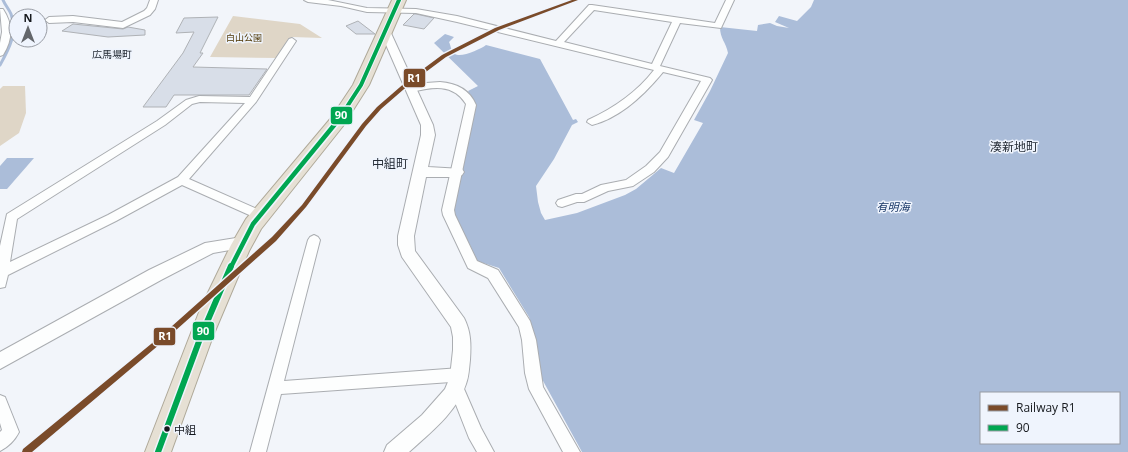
<svg xmlns="http://www.w3.org/2000/svg" width="1128" height="452" font-family="'Open Sans','Noto Sans JP',sans-serif">
  <style>
    .green { fill: #dfd6c7 }
    .water { fill: #abbdd9; fill-rule: evenodd }
    .lines { fill: none; stroke-linecap: round; stroke-linejoin: round }
    .stream { stroke: #abbdd9; stroke-width: 3 }
    .building { fill: #d8dee8; stroke: #afb2b6 }
    .minor-casing { stroke: #aaadb1; stroke-width: 2 }
    .tertiary-casing { stroke: #aaadb1; stroke-width: 2 }
    .trunk-casing { stroke: #afa999; stroke-width: 2 }
    .minor { fill: #fdfefe; fill-rule: evenodd }
    .tertiary { fill: #fdfefe; fill-rule: evenodd }
    .trunk { fill: #e6e0d4; fill-rule: evenodd }
    .bus-1-far2-casing { stroke: #eff4fd; stroke-width: 6 }
    .bus-1-far1-casing { stroke: #eff4fd; stroke-width: 8 }
    .bus-1-casing { stroke: #eff4fd; stroke-width: 9 }
    .bus-1-far2 { stroke: #00a651; stroke-width: 4 }
    .bus-1-far1 { stroke: #00a651; stroke-width: 4.5 }
    .bus-1 { stroke: #00a651; stroke-width: 6 }
    .rail-1-casing { stroke: #eff4fd; stroke-width: 3 }
    .rail-1 { fill: #7a4b2a; fill-rule: evenodd }
    .bus-dot { fill: #16191e; stroke: #eff4fd; stroke-width: 1.5 }
    .labels { text-anchor: middle; dominant-baseline: central; stroke-width: 3; stroke-linejoin: round; paint-order: stroke }
    .far-park-label { font-size: 9px; fill: #4d3500; stroke: #eff4fd }
    .far-quarter-label { font-size: 10px; fill: #262d37; stroke: #eff4fd }
    .water-label { font-size: 11px; font-style: italic; fill: #183666; stroke: #eff4fd }
    .near-bus-label { font-size: 11px; fill: #16191e; stroke: #eff4fd; text-anchor: start }
    .quarter-label { font-size: 12px; fill: #262d37; stroke: #eff4fd }
    .line-badge { stroke: #eff4fd; stroke-width: 1.5 }
    .badge-label { font-size: 11px; text-anchor: middle; font-weight: bold; fill: #fff }
  </style>
  <rect width="100%" height="100%" fill="#f2f5fa"/>
  <g class="green">
    <polygon points="233,16 300,24 322,38 292,37 278,58 210,57"/>
    <polygon points="3,86 25,86 26,113 19,133 0,146 0,89"/>
  </g>
  <g class="water">
    <path d="M814,0h314v452h-546l-40,-73 -6,-36 -7,-26 -30,-49 -22,-7 -7,-16 -20,-33 25,-106 -7,-15 10,-5 -44,-43 11,-9 9,3 -5,5c2,4 2,10 6,12 6,4 26,-5 31,-9l54,14 33,61 3,-1 2,3 -6,3 -18,34 -18,27 2,16 3,11 4,7 32,-7 48,-18 11,-6 25,-21 13,5 29,-50 -9,-3 16,-29 18,-38c-2,-11 -8,-14 -8,-26l37,4 1,-6 12,-2 7,3 12,2 -14,-6 4,-6 18,5 14,-14zM981,393h138v50h-138z"/>
    <polygon points="7,158 34,158 7,189 0,189 0,166"/>
  </g>
  <g class="lines">
    <path class="stream" d="M0,65c9,-16 18,-33 11,-51 -2,-5 -6,-9 -8,-14"/>
  </g>
  <g class="building">
    <polygon points="414,14 416,14 434,18 424,29 403,25"/>
    <polygon points="218,17 200,53 203,53 193,67 267,69 249,95 174,95 166,107 143,107 183,53 194,32 176,33 184,18"/>
    <polygon points="358,21 375,34 356,34 346,26"/>
    <polygon points="73,24 123,29 128,27 145,30 145,35 108,37 62,31"/>
  </g>
  <g class="lines">
    <g class="minor-casing">
      <g id="minor">
        <polygon points="150,0 158,0 155,9 150,15 123,28 73,22 49,23 45,20 49,17 73,16 122,22 144,11 147,8"/>
        <path d="M304,0h24l39,8 49,1 41,7 99,25 33,-36h3l123,18 11,-23h8l-13,28 -41,-5 -20,43 50,12 2,2 -44,77 -14,15 -21,14 -25,5 -24,11h-7l-15,5 -4,-1 -2,-3 2,-3 18,-6h6l19,-9 25,-5 20,-14 14,-14 41,-71 -38,-9c-18,22 -43,46 -71,53l-5,-3 1,-2c26,-12 49,-28 66,-50l-197,-48 -41,-9 -49,-1 -26,-6 -33,-4zM594,10l78,12 -20,42 -88,-22z"/>
        <path d="M0,9h3c10,15 10,30 0,46l-3,1v-13l2,-11z"/>
        <path d="M292,38l4,3 -40,61 -67,77 75,33 2,3 -2,3 -4,1 -4,-1 -74,-33 -66,36 -108,54 -3,12 -5,1v-42l7,-32 150,-93 29,-21 13,-4 51,1 39,-58zM200,102l45,1 -67,74 -70,38 -98,47 7,-43 148,-94 27,-21z"/>
        <path d="M440,82c16,1 30,8 36,23l-22,105 1,5 22,46 21,9 32,51 6,19 7,47 37,65h-17l-34,-63 -4,-16 -3,-33 -3,-13 -31,-49 -20,-10 -25,-53 -1,-5 24,-106c-13,-21 -34,-17 -54,-12l-5,-3 2,-2 17,-4z"/>
        <polygon points="314,235 318,237 320,240 284,381 460,368 465,370 467,375 465,380 460,382 461,382 481,428 494,452 477,452 469,438 449,387 451,382 281,394 266,452 250,452 308,240 310,237"/>
        <path d="M0,395l5,2 14,35c-4,8 -11,15 -19,19v-19l2,-2 -2,-7z"/>
      </g>
    </g>
    <g class="tertiary-casing">
      <g id="tertiary">
        <path d="M385,28l5,3 43,94 2,10 -7,32 34,2 2,3 -2,3 -5,2h-31l-12,59 1,15 49,67c7,14 7,26 6,42 -1,8 -1,16 -4,24 -9,28 -36,49 -57,68h-25l3,-7 35,-30 23,-26 5,-12 3,-27v-13l-2,-10 -49,-70 -4,-12v-9l23,-101v-10l-41,-94z"/>
        <polygon points="242,237 247,239 250,243 247,247 213,253 161,280 0,369 0,352 149,270 205,243"/>
      </g>
    </g>
    <g class="trunk-casing">
      <polygon id="trunk" points="392,0 406,0 369,85 343,126 261,229 249,251 213,336 171,452 145,452 201,307 231,245 246,219 331,118 353,85"/>
    </g>
    <use href="#minor" class="minor"/>
    <use href="#tertiary" class="tertiary"/>
    <use href="#trunk" class="trunk"/>
    <g class="bus-1-far2-casing">
      <polyline id="bus-1-far2" points="339,119 361,85 399,0"/>
    </g>
    <g class="bus-1-far1-casing">
      <polyline id="bus-1-far1" points="231,267 253,224 340,118"/>
    </g>
    <g class="bus-1-casing">
      <polyline id="bus-1" points="158,452 201,336 231,266"/>
    </g>
    <use href="#bus-1-far2" class="bus-1-far2"/>
    <use href="#bus-1-far1" class="bus-1-far1"/>
    <use href="#bus-1" class="bus-1"/>
    <g class="rail-1-casing">
      <polygon id="rail-1" points="572,0 578,0 499,30 446,57 411,83 381,109 366,126 306,207 276,241 166,339 32,452 22,452 23,449 162,335 272,237 302,205 362,124 377,107 407,81 442,55 495,28"/>
    </g>
    <use href="#rail-1" class="rail-1"/>
  </g>
  <circle class="bus-dot" cx="167" cy="429" r="3.5"/>
  <g class="labels">
    <g class="far-park-label">
      <text x="244" y="37">白山公園</text>
    </g>
    <g class="far-quarter-label">
      <text x="112" y="54">広馬場町</text>
    </g>
    <g class="water-label">
      <text x="893" y="206">有明海</text>
    </g>
    <g class="near-bus-label">
      <text x="174" y="429">中組</text>
    </g>
    <g class="quarter-label">
      <text x="1014" y="146">湊新地町</text>
      <text x="390" y="163">中組町</text>
    </g>
  </g>
  <g class="line-badge">
    <rect x="403" y="68" width="23" height="20" rx="4" fill="#7a4b2a"/>
    <rect x="330" y="106" width="23" height="19" rx="4" fill="#00a651"/>
    <rect x="192" y="321" width="23" height="20" rx="4" fill="#00a651"/>
    <rect x="153" y="327" width="23" height="19" rx="4" fill="#7a4b2a"/>
  </g>
  <g class="badge-label">
    <text x="414" y="82">R1</text>
    <text x="341" y="119">90</text>
    <text x="203" y="335">90</text>
    <text x="165" y="340">R1</text>
  </g>
  <rect x="980" y="392" width="140" height="52" fill="#eff4fd" stroke="#989ca4"/>
  <rect x="988" y="405" width="20" height="6" fill="#7a4b2a" stroke="#989ca4"/>
  <text x="1016" y="412" font-size="12" fill="#16191e">Railway R1</text>
  <rect x="988" y="425" width="20" height="6" fill="#00a651" stroke="#989ca4"/>
  <text x="1016" y="432" font-size="12" fill="#16191e">90</text>
  <g transform="translate(28 28)"><circle r="19" fill="#eff4fd" stroke="#989ca4"/>
  <path d="M0-3L7 15L0 10L-7 15Z" fill="#63666b"/>
  <text y="-6" font-size="11" font-weight="bold" text-anchor="middle" fill="#16191e">N</text>
  </g>
</svg>
